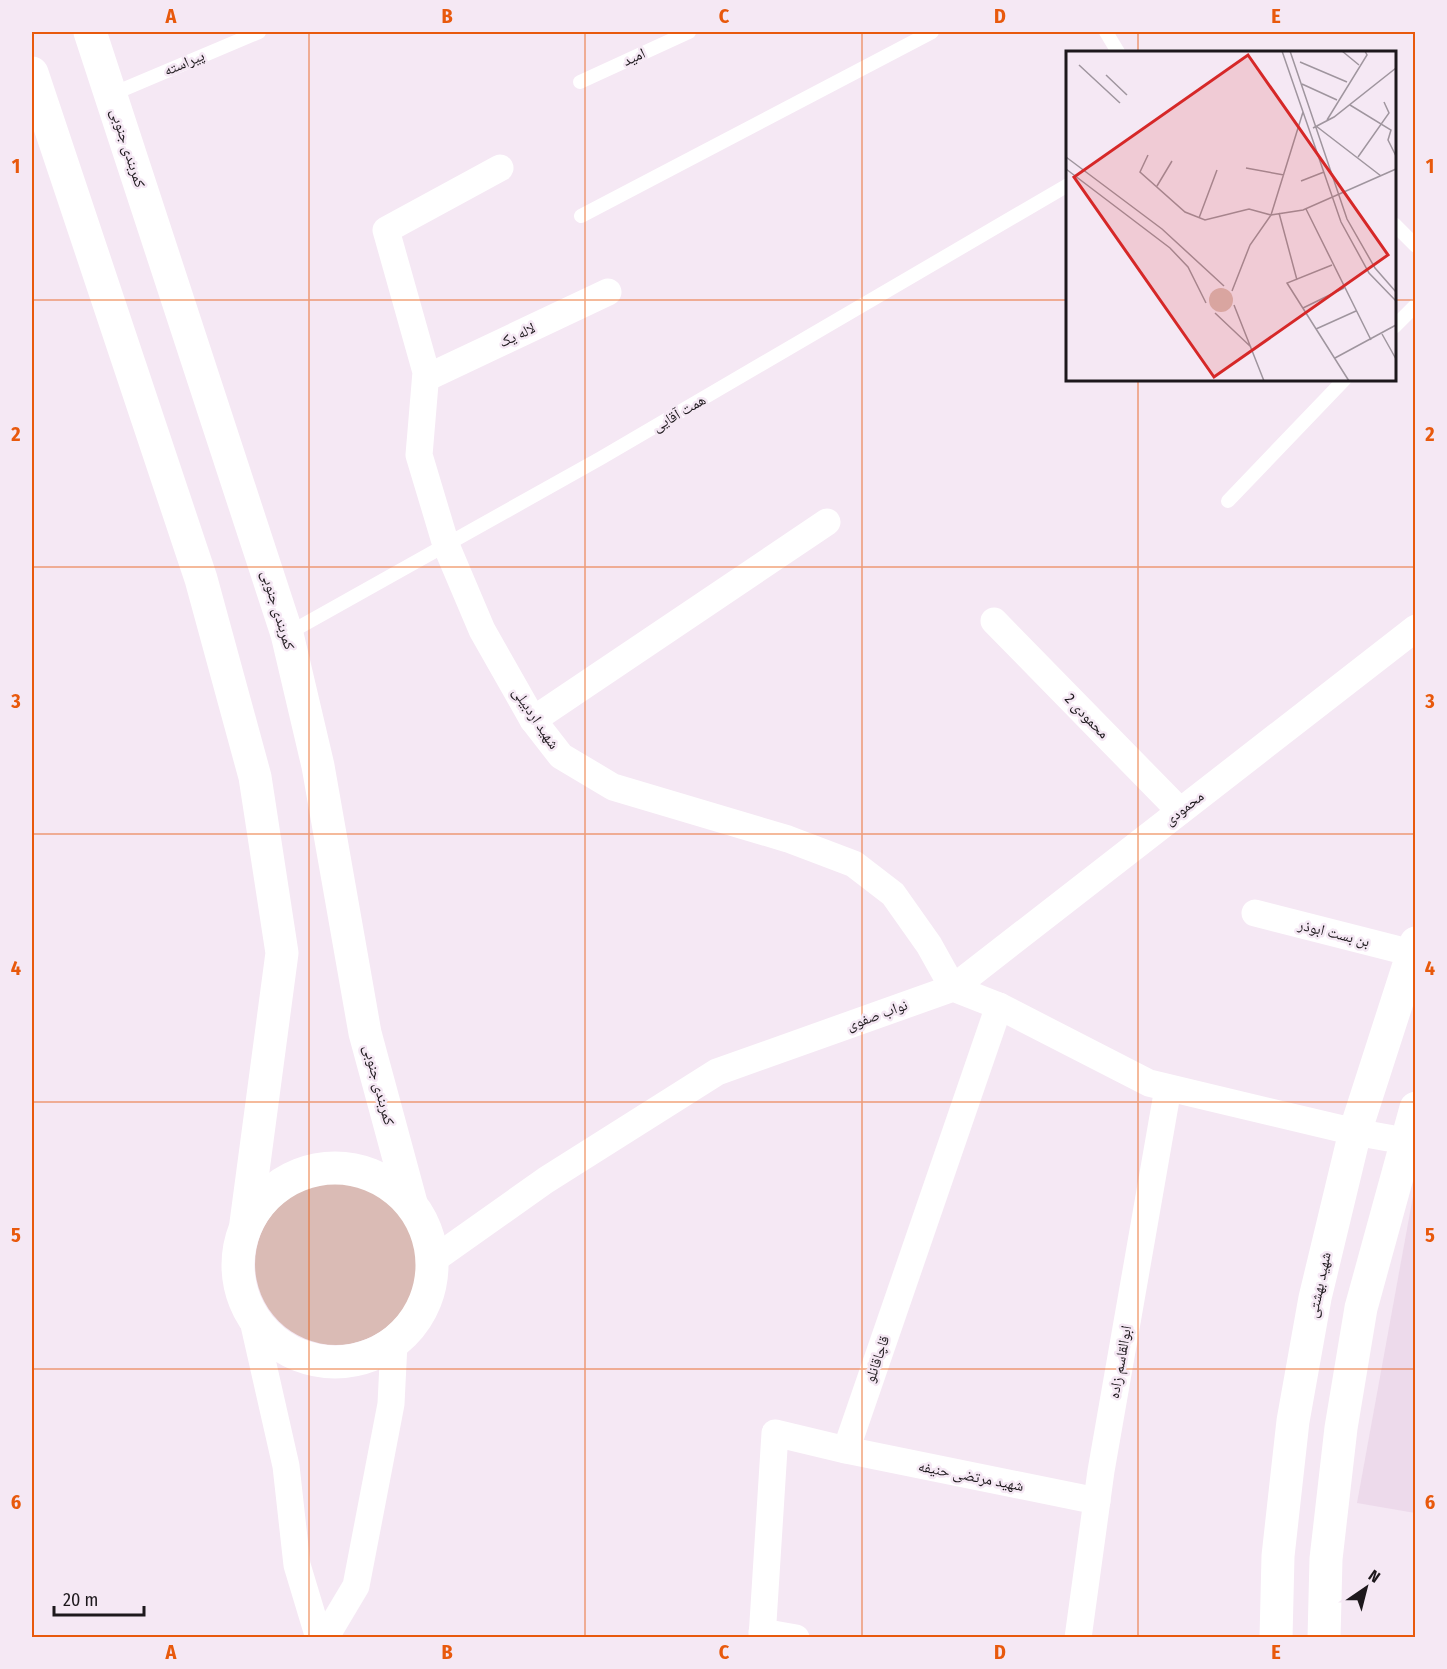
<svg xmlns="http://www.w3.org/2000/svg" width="1447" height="1669" font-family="'Fira Sans Condensed','Noto Naskh Arabic',sans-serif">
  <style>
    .built { fill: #eddaeb }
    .grass { fill: #dabbb5 }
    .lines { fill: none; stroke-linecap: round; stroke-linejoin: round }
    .service { stroke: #fff; stroke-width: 14 }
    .minor { stroke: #fff; stroke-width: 27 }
    .secondary { stroke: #fff; stroke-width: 33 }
    .grid { fill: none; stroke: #e8590c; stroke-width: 1.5; stroke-opacity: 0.55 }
    .labels { text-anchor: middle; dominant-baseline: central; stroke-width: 5; stroke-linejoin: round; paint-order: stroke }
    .street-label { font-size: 15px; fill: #1d181c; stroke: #f5e8f4 }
    .inset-road { fill: none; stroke: #9f959e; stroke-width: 1.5 }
    .view { fill: #d62828; fill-opacity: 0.15; stroke: #d62828; stroke-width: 3 }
    .inset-edge { fill: none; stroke: #1d181c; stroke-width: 3 }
    .neatline { fill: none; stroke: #e8590c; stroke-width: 2 }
    .grid-label { font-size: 20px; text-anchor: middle; font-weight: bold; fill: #e8590c }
  </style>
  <rect width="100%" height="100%" fill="#f5e8f4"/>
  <polygon class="built" points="1415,1185 1416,1186 1415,1513 1357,1503"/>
  <circle class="grass" cx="336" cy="1264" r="81"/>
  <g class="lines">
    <g class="service">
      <polyline points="1106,32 1118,52"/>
      <polyline points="580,82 689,32"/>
      <polyline points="110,95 259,32"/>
      <polyline points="581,216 932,32"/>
      <polyline points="1394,224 1416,246"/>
      <polyline points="1394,327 1416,305"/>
      <polyline points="1228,501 1344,380"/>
      <polyline points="287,634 601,458 1068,185"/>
    </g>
    <g class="minor">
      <polyline points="500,168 386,230 426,372 419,455 446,545 482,630 533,720 561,756 613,787 788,839 854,864 893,894 929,945 953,988 1416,628"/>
      <polyline points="426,378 608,292"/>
      <polyline points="994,621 1180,811"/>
      <polyline points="533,720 827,522"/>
      <polyline points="1255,913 1412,953"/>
      <polyline points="433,1260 546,1180 717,1072 953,988 999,1006 1149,1083 1355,1132 1416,1143"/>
      <polyline points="252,1316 286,1466 297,1565 319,1638"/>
      <polyline points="846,1450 999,1006"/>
      <polyline points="762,1632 796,1638"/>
      <polyline points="325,1638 356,1586 391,1404 394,1343"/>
      <polyline points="762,1638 775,1433 846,1450 1097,1501"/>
      <polyline points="1078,1638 1101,1471 1168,1088"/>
    </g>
    <g class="secondary">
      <polyline points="90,32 287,634 318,766 365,1033 411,1203"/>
      <polyline points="32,73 201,579 255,777 282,953 246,1223"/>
      <circle cx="335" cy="1265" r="97"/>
      <polyline points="1276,1638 1278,1556 1293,1421 1315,1298 1355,1132 1416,943"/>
      <polyline points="1324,1638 1326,1559 1341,1428 1361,1308 1416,1108"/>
    </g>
  </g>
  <path class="grid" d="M309,32v1606M585,32v1606M862,32v1606M1138,32v20M32,300h1036M1394,300h22M1138,380v1258M32,567h1384M32,834h1384M32,1102h1384M32,1369h1384"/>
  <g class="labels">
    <g class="street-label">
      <text transform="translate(634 57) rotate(-25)">امید</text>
      <text transform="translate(184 63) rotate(-23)">پیراسته</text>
      <text transform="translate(128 148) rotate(72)">کمربندی جنوبی</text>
      <text transform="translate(517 335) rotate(-25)">لاله یک</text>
      <text transform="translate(679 413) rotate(-30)">همت آقایی</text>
      <text transform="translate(278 610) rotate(73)">کمربندی جنوبی</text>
      <text transform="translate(1087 716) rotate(46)">محمودی 2</text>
      <text transform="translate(536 718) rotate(56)">شهید اردبیلی</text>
      <text transform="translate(1184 808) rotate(-38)">محمودی</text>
      <text transform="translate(1334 933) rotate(14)">بن بست ابوذر</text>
      <text transform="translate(877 1015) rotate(-20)">نواب صفوی</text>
      <text transform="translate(379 1085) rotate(75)">کمربندی جنوبی</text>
      <text transform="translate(1319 1285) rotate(-78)">شهید بهشتی</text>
      <text transform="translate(877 1359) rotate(-71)">قاچاقانلو</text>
      <text transform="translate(1120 1362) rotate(-80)">ابوالقاسم زاده</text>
      <text transform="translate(971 1476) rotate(11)">شهید مرتضی حنیفه</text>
    </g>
  </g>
  <g transform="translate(1066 51)">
    <rect width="330" height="330" fill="#f5e8f4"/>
    <path d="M143 249a12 12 0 1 1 24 0a12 12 0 1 1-24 0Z" fill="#dabbb5"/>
    <path class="inset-road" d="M216,0l59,171 28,51 27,28M224,0l57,168 28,49 21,24M276,0l17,14M234,11l47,20M13,14l41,38M40,24l21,20M236,33l35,16M284,54l41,25 -3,10 8,16M261,69l40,-65 -2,-4M250,75l65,50M247,77l21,-11 62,-49M82,104l-8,17 45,40 20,8 44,-11 22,6 32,-103M0,106l96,72 62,57M292,106l31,-44 -5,-11M180,117l38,7M0,118l104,79 18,19 18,36M235,130l23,-9M91,135l15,-25M240,158l65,131M213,162l18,67M133,167l18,-48M266,214l-45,18 62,98M166,240l18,-46 21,-30 32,-5 93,-41M168,254l30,76M237,257l41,-20M149,262l36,34M250,278l40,-18M316,283l14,25M269,307l61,-33"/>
    <path class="view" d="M182,4l140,200 -174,122 -140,-200z"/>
    <rect width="330" height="330" class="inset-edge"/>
  </g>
  <rect width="1447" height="1669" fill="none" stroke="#f5e8f4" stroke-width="66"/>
  <g transform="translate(1366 1588) rotate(35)" stroke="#f5e8f4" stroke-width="4.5" paint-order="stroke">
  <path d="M0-4.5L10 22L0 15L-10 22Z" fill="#1d181c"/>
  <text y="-9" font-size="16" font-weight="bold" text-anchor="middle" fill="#1d181c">N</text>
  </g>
  <path d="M54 1606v9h90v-9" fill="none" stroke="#1d181c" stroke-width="3"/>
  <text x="63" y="1606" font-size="18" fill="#1d181c" stroke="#f5e8f4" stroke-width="4.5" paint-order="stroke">20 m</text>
  <rect x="33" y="33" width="1381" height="1603" class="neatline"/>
  <g class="grid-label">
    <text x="171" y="23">A</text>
    <text x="447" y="23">B</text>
    <text x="724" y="23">C</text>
    <text x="1000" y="23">D</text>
    <text x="1276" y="23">E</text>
    <text x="16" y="173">1</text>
    <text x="1430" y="173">1</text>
    <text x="16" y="441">2</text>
    <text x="1430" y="441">2</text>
    <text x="16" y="708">3</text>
    <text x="1430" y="708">3</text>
    <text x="16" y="975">4</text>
    <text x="1430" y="975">4</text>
    <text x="16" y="1242">5</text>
    <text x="1430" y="1242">5</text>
    <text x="16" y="1509">6</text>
    <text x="1430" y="1509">6</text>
    <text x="171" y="1659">A</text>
    <text x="447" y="1659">B</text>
    <text x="724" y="1659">C</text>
    <text x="1000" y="1659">D</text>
    <text x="1276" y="1659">E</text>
  </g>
</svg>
